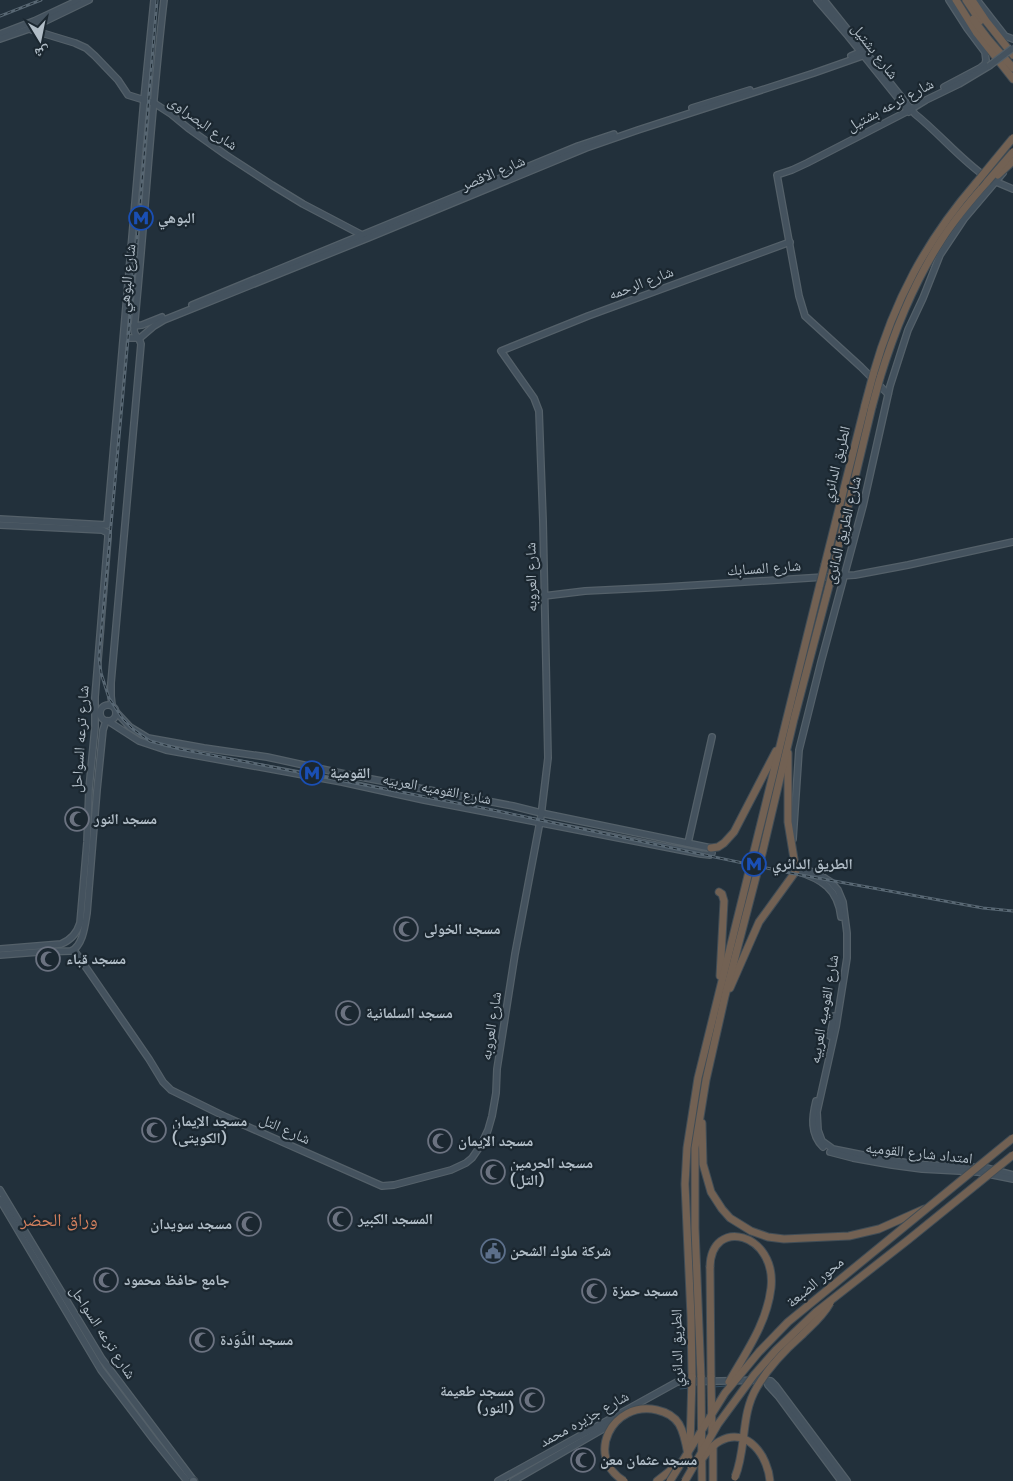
<svg xmlns="http://www.w3.org/2000/svg" width="1013" height="1481" font-family="'DM Sans','Noto Naskh Arabic',sans-serif">
  <style>
    .lines { fill: none; stroke-linecap: round; stroke-linejoin: round }
    .stream { stroke: #354f63; stroke-width: 1 }
    .secondary-casing { stroke: #546069; stroke-width: 8 }
    .primary-casing { stroke: #3f4b54; stroke-width: 9 }
    .highway-casing { stroke: #414d56; stroke-width: 9 }
    .secondary { stroke: #44525e; stroke-width: 5.5 }
    .primary { stroke: #54616c; stroke-width: 6 }
    .highway { stroke: #726153; stroke-width: 7 }
    .rail-casing { stroke: #586773; stroke-width: 3 }
    .rail { stroke: #1b2730; stroke-width: 1; stroke-dasharray: 4; stroke-linecap: butt }
    .secondary-bridge-casing { stroke: #546069; stroke-width: 8; stroke-linecap: butt }
    .highway-bridge-casing { stroke: #414d56; stroke-width: 9; stroke-linecap: butt }
    .secondary-bridge { stroke: #44525e; stroke-width: 5.5 }
    .highway-bridge { stroke: #726153; stroke-width: 7 }
    .labels { text-anchor: middle; dominant-baseline: central; stroke-width: 4.5; stroke-linejoin: round; paint-order: stroke }
    .street-label { font-size: 15px; fill: #b1bdc7; stroke: #1b2730 }
    .poi-label { font-size: 15px; font-weight: bold; fill: #b1bdc7; stroke: #1b2730; text-anchor: start }
    .quarter-label { font-size: 18px; fill: #d5815e; stroke: #1b2730 }
  </style>
  <rect width="100%" height="100%" fill="#22303b"/>
  <g class="lines">
    <g class="stream">
      <polyline points="713,1387 726,1386"/>
      <polyline points="680,1389 689,1388"/>
    </g>
    <g class="secondary-casing">
      <g id="secondary">
        <polyline points="817,0 848,36 909,112"/>
        <path d="M824,0l91,114c25,20 45,45 71,63"/>
        <polyline points="977,0 1005,36 1013,39"/>
        <polyline points="29,29 75,43 86,48 95,56 118,80 128,95 154,103 171,114 188,128 226,155 272,185 303,204 364,236"/>
        <polyline points="0,34 34,21 79,0"/>
        <polyline points="0,39 29,29 89,0"/>
        <polyline points="851,56 865,50"/>
        <polyline points="944,87 980,68 985,64 986,60 985,52 967,28 949,0"/>
        <polyline points="692,108 750,90"/>
        <polyline points="994,181 1013,189"/>
        <polyline points="192,305 578,146 614,134"/>
        <polyline points="134,326 142,325 162,317"/>
        <polyline points="124,338 140,338 154,326 164,320 368,238 586,148 638,130 814,73 868,54"/>
        <polyline points="888,394 861,367 805,316 799,296 777,175 792,170 807,163 908,111 926,100 959,84 989,66"/>
        <polyline points="0,519 107,525 144,99 154,0"/>
        <path d="M0,525l102,5 6,3v4l-13,160v30l-6,62 -2,53 -7,81c-3,10 -9,17 -19,21l-61,5"/>
        <polyline points="544,596 585,591 666,587 855,575 908,565 1013,542"/>
        <circle cx="108" cy="713" r="8"/>
        <path d="M112,705l-1,-9v-13l30,-339c-1,-6 -7,-8 -7,-14 11,-110 17,-220 30,-330"/>
        <polyline points="108,721 139,741 166,750 342,782 424,800 701,854 710,855 712,853 711,848 541,813 513,806 345,774 267,757 204,748 148,738 130,727 117,713"/>
        <polyline points="793,839 799,750 821,662 863,506 890,386 908,330 923,298 940,255 964,219 1003,173"/>
        <polyline points="688,843 712,737"/>
        <polyline points="797,866 820,875 831,882 838,890 843,902 847,933 847,958 836,1027 817,1112 818,1130 822,1141 833,1149 878,1158 914,1164 987,1168 1013,1175"/>
        <path d="M796,871c26,8 42,18 45,46"/>
        <polyline points="74,950 149,1059 163,1082 171,1090 226,1117 382,1186 394,1185 451,1170 466,1163 472,1158 481,1145 488,1130 492,1116 496,1093 497,1069 515,954 541,816 548,758 543,521 539,411 534,398 501,351 588,316 790,242"/>
        <path d="M0,955l39,-3 32,-1c12,-5 14,-26 16,-38l10,-123 6,-60 3,-9"/>
        <polyline points="830,1036 834,1016"/>
        <path d="M816,1101c-4,16 -6,33 7,46"/>
        <polyline points="830,1152 853,1158 892,1165 922,1169 978,1172 1013,1179"/>
        <polyline points="0,1190 102,1359 194,1481"/>
        <polyline points="0,1200 101,1370 154,1440 187,1481"/>
        <polyline points="767,1382 768,1385 779,1397 841,1481"/>
        <polyline points="498,1481 677,1382 764,1380 771,1381 775,1385 847,1481"/>
        <polyline points="513,1481 615,1422"/>
      </g>
    </g>
    <g class="primary-casing">
      <polyline id="primary" points="193,1481 194,1481"/>
    </g>
    <g class="highway-casing">
      <g id="highway">
        <polyline points="956,0 976,32 1013,79"/>
        <polyline points="966,0 980,21"/>
        <polyline points="972,0 986,21 1013,55"/>
        <polyline points="973,19 989,40 1013,68"/>
        <path d="M873,375c21,-74 53,-134 103,-192"/>
        <path d="M880,378c15,-49 34,-96 62,-139 13,-20 29,-39 45,-57"/>
        <polyline points="825,564 865,405"/>
        <polyline points="834,565 872,407"/>
        <polyline points="711,848 718,847 724,843 734,832 776,751"/>
        <polyline points="719,892 722,894 724,901 720,976"/>
        <polyline points="730,988 759,922 796,871 788,822 788,753"/>
        <polyline points="702,1123 703,1164 711,1192 722,1209 730,1218 751,1231 768,1237 784,1239 849,1236 879,1229 924,1209"/>
        <polyline points="710,1267 711,1377"/>
        <polyline points="692,1377 691,1317 685,1184 687,1148 698,1078 820,584"/>
        <polyline points="701,1377 695,1228 695,1148 706,1080 725,996 763,850 794,719 829,586"/>
        <polyline points="657,1481 680,1463"/>
      </g>
    </g>
    <use href="#secondary" class="secondary"/>
    <use href="#primary" class="primary"/>
    <use href="#highway" class="highway"/>
    <g class="rail-casing">
      <g id="rail">
        <polyline points="157,0 139,218 99,657 101,673 109,698 123,719 134,730 150,741 180,749 493,810 790,873 983,908 1013,911"/>
        <polyline points="0,16 41,0"/>
      </g>
    </g>
    <use href="#rail" class="rail"/>
    <g class="secondary-bridge-casing">
      <polyline id="secondary-bridge" points="989,66 1013,48"/>
    </g>
    <g class="highway-bridge-casing">
      <g id="highway-bridge">
        <polyline points="998,175 1013,161"/>
        <polyline points="987,182 1013,152"/>
        <polyline points="976,183 1013,138"/>
        <polyline points="865,405 873,375"/>
        <polyline points="872,407 880,378"/>
        <polyline points="820,584 825,564"/>
        <polyline points="829,586 834,565"/>
        <path d="M710,1267c1,-51 67,-34 61,21 -4,35 -25,64 -42,94"/>
        <polyline points="701,1377 702,1481"/>
        <polyline points="711,1377 712,1433"/>
        <polyline points="713,1446 713,1481"/>
        <polyline points="690,1447 692,1377"/>
        <path d="M701,1460c6,-7 11,-15 19,-19 28,-15 48,16 50,40"/>
        <path d="M735,1477c12,-29 5,-62 22,-90 11,-19 28,-37 45,-52 10,-10 21,-19 28,-32"/>
        <path d="M624,1481c-40,-24 -12,-81 33,-71 9,2 17,6 22,14 7,12 8,28 11,41"/>
        <polyline points="670,1481 725,1393 759,1352 788,1322 1013,1138"/>
        <polyline points="685,1481 718,1424 754,1375 776,1350 816,1312 908,1240 1013,1155"/>
      </g>
    </g>
    <use href="#secondary-bridge" class="secondary-bridge"/>
    <use href="#highway-bridge" class="highway-bridge"/>
  </g>
  <defs>
    <g id="metro-ring" transform="scale(1.25)"><circle r="9.5" fill="#1b2730" stroke="#1a4fb4" stroke-width="1.5"/><path d="M-5.5 5V-5H-3L0 0L3-5H5.5V5H3V-.5L0 4L-3-.5V5Z" fill="#1a4fb4"/></g>
    <g id="mosque-ring" transform="scale(1.25)"><circle r="9.5" fill="#1b2730" stroke="#6b7280" stroke-width="1.5"/><path d="M3.5-4.9A6 6 0 1 0 3.5 4.9A5 5 0 1 1 3.5-4.9Z" fill="#6b7280"/></g>
    <g id="civic-ring" transform="scale(1.25)"><circle r="9.5" fill="#1b2730" stroke="#5c6f8a" stroke-width="1.5"/><path d="M-.6-6.5H3V-4.5H.6V-3L4-1V1h2V6H-6V1h2V-1L-.6-3ZM-1.2 2.5V6h2.4V2.5Z" fill="#5c6f8a"/></g>
  </defs>
  <g fill-rule="evenodd">
    <use href="#metro-ring" x="141" y="218"/>
    <use href="#metro-ring" x="312" y="773"/>
    <use href="#mosque-ring" x="77" y="819"/>
    <use href="#metro-ring" x="754" y="864"/>
    <use href="#mosque-ring" x="406" y="929"/>
    <use href="#mosque-ring" x="48" y="959"/>
    <use href="#mosque-ring" x="348" y="1013"/>
    <use href="#mosque-ring" x="154" y="1130"/>
    <use href="#mosque-ring" x="440" y="1141"/>
    <use href="#mosque-ring" x="493" y="1172"/>
    <use href="#mosque-ring" x="340" y="1219"/>
    <use href="#mosque-ring" x="249" y="1224"/>
    <use href="#civic-ring" x="493" y="1251"/>
    <use href="#mosque-ring" x="106" y="1280"/>
    <use href="#mosque-ring" x="594" y="1291"/>
    <use href="#mosque-ring" x="202" y="1340"/>
    <use href="#mosque-ring" x="532" y="1400"/>
    <use href="#mosque-ring" x="583" y="1460"/>
  </g>
  <g class="labels">
    <g class="street-label">
      <text transform="translate(875 51) rotate(52)">شارع بشتيل</text>
      <text transform="translate(890 105) rotate(-28)">شارع ترعه بشتيل</text>
      <text transform="translate(203 123) rotate(36)">شارع البصراوى</text>
      <text transform="translate(493 173) rotate(-23)">شارع الاقصر</text>
      <text transform="translate(127 278) rotate(-84)">شارع البوهي</text>
      <text transform="translate(641 283) rotate(-21)">شارع الرحمه</text>
      <text transform="translate(836 464) rotate(-76)">الطريق الدائري</text>
      <text transform="translate(843 530) rotate(-76)">شارع الطريق الدائرى</text>
      <text transform="translate(764 568) rotate(-4)">شارع المسابك</text>
      <text transform="translate(531 577) rotate(-91)">شارع العروبه</text>
      <text transform="translate(80 739) rotate(-86)">شارع ترعه السواحل</text>
      <text transform="translate(437 789) rotate(11)">شارع القوميه العربيه</text>
      <text transform="translate(824 1009) rotate(-80)">شارع القوميه العربيه</text>
      <text transform="translate(491 1026) rotate(-81)">شارع العروبه</text>
      <text transform="translate(285 1129) rotate(24)">شارع التل</text>
      <text transform="translate(919 1153) rotate(6)">امتداد شارع القوميه</text>
      <text transform="translate(815 1282) rotate(-40)">محور الضبعة</text>
      <text transform="translate(103 1332) rotate(57)">شارع ترعه السواحل</text>
      <text transform="translate(677 1348) rotate(-91)">الطريق الدائري</text>
      <text transform="translate(584 1419) rotate(-29)">شارع جزيره محمد</text>
    </g>
    <g class="poi-label">
      <text x="158" y="218">البوهي</text>
      <text x="330" y="773">القومية</text>
      <text x="94" y="819">مسجد النور</text>
      <text x="772" y="864">الطريق الدائري</text>
      <text x="424" y="929">مسجد الخولى</text>
      <text x="66" y="959">مسجد قباء</text>
      <text x="366" y="1013">مسجد السلمانية</text>
      <text x="172" y="1121">مسجد الإيمان<tspan x="172" dy="17">(الكويتى)</tspan></text>
      <text x="458" y="1141">مسجد الإيمان</text>
      <text x="510" y="1163">مسجد الحرمين<tspan x="510" dy="17">(التل)</tspan></text>
      <text x="358" y="1219">المسجد الكبير</text>
      <text x="232" y="1224" text-anchor="end">مسجد سويدان</text>
      <text x="510" y="1251">شركة ملوك الشحن</text>
      <text x="124" y="1280">جامع حافظ محمود</text>
      <text x="612" y="1291">مسجد حمزة</text>
      <text x="220" y="1340">مسجد الدَّوَدة</text>
      <text x="514" y="1391" text-anchor="end">مسجد طعيمة<tspan x="514" dy="17">(النور)</tspan></text>
      <text x="600" y="1460">مسجد عثمان معن</text>
    </g>
    <g class="quarter-label">
      <text x="59" y="1220">وراق الحضر</text>
    </g>
  </g>
  <g transform="translate(40 40) rotate(170)" stroke="#1b2730" stroke-width="4" paint-order="stroke">
  <path d="M0-4L9 19L0 12L-9 19Z" fill="#b1bdc7"/>
  <text y="-8" font-size="14" font-weight="bold" text-anchor="middle" fill="#b1bdc7">ش</text>
  </g>
</svg>
